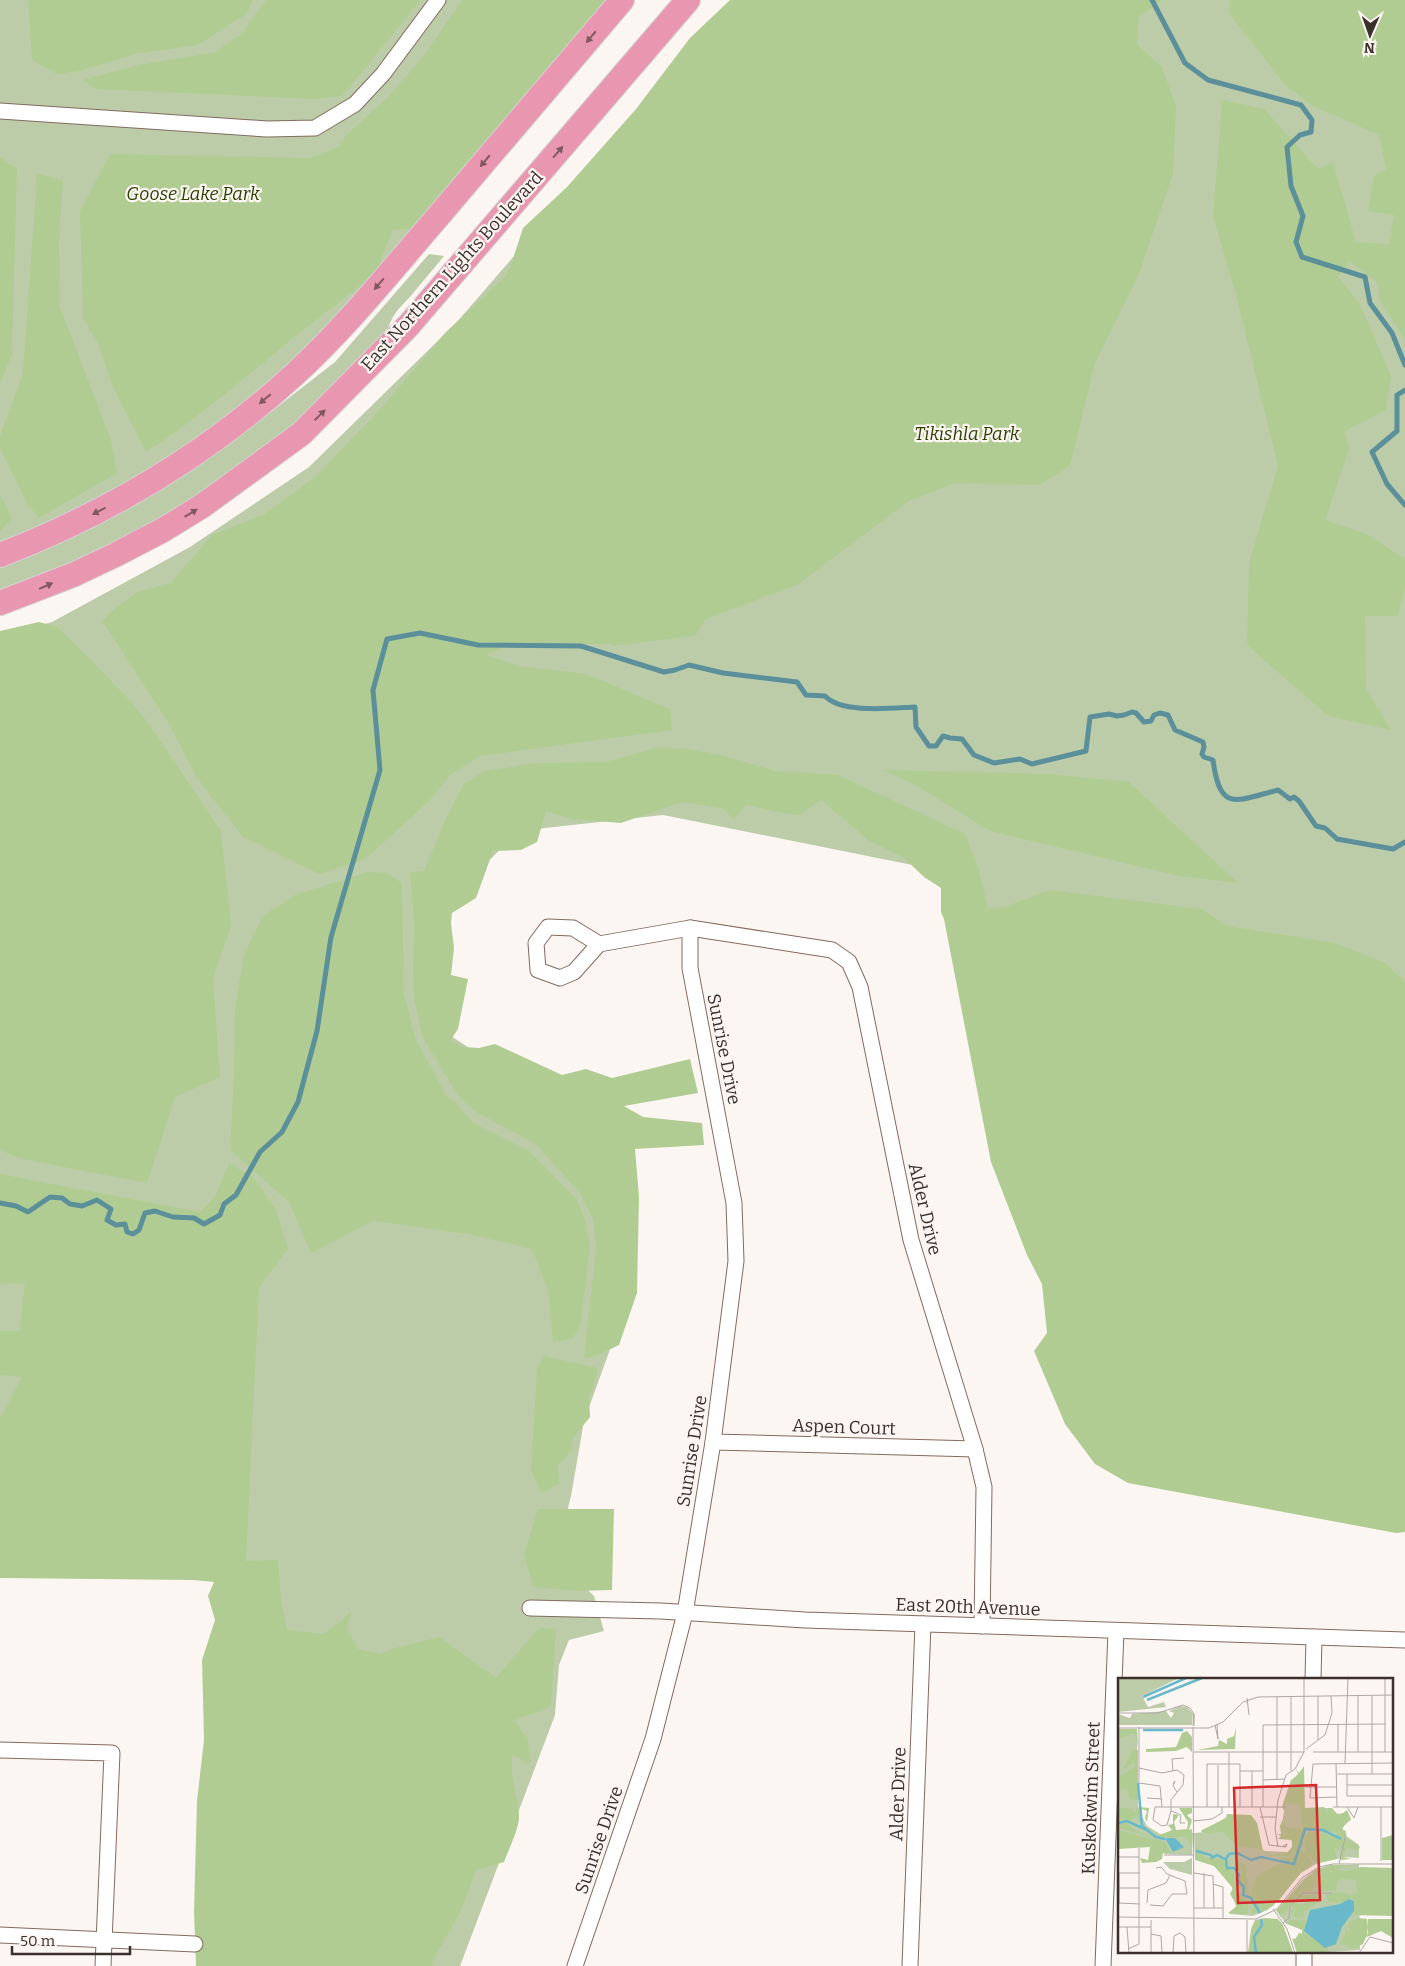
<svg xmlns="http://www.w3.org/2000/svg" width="1405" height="1966" font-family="Bitter,serif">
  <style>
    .green { fill: #bccca9 }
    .forest { fill: #b1cc92 }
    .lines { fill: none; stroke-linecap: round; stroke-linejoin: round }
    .stream { stroke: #5b909b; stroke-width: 5 }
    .street-casing { stroke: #836a5e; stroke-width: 17 }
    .primary-casing { stroke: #d4d1d0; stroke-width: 26 }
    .street { stroke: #fff; stroke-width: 15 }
    .primary { stroke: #e997b1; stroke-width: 24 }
    .oneway { fill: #805960 }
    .labels { text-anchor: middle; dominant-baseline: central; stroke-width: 4.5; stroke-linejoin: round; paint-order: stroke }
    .park-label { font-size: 18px; font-style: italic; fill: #2b4000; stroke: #fcf6f3 }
    .street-label { font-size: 18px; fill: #3a2f2a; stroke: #fcf6f3 }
    .inset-river { fill: none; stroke: #69b9cb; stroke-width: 2.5 }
    .inset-road { fill: none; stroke: #aea6a3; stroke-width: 1 }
    .view { fill: #d62828; fill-opacity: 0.15; stroke: #d62828; stroke-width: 2.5 }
    .inset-edge { fill: none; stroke: #3a2f2a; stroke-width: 2.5 }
  </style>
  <rect width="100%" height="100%" fill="#fcf6f3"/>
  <g class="green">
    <polygon points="0,0 615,0 347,311 243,409 117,493 0,545"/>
    <polygon points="736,0 1405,0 1405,1514 957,874 663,815 518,831 439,912 442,1030 628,1153 632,1289 584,1421 571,1496 560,1540 570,1573 594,1596 604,1631 569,1640 559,1665 555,1715 460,1966 224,1966 240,1575 0,1568 0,636 52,622 190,547 309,467 456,323"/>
    <path d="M429,254l15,2c-11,14 -23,27 -34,41 -6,6 -13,13 -17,20 -5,8 -6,20 -13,27 -102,108 -237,201 -380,246v-26l93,-36 71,-42 86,-58 85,-66z"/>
  </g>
  <g class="forest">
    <polygon points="28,0 253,0 246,14 198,45 135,54 80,71 57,74 32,60"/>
    <polygon points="266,0 421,0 342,96 314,99 95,89 83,80 137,65 216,52 242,33"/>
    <path d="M462,0h149l-194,228 -24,2 -12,29 3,8c-35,28 -71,54 -105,83 -43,35 -86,72 -133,102l-33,-65 -15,-43 -15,-26 -3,-107 30,-57 200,4 28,-11 8,-12 42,-38 35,-40z"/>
    <polygon points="730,0 1162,0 1139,17 1137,44 1162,67 1176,106 1173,174 1139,274 1095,363 1070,466 1039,485 955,483 909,501 797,585 706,619 695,636 613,646 611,644 509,644 486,655 520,666 586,674 670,709 672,730 480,756 450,775 427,803 364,860 319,874 243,837 197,778 168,722 102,621 116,608 137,592 171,583 212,535 264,514 314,478 378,412 445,333 508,274 523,228 567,187 636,109 690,38"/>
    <polygon points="1230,0 1405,0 1405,340 1379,298 1378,283 1349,261 1338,277 1360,304 1391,376 1386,410 1345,431 1349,449 1325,520 1367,534 1405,559 1405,587 1398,616 1365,616 1366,689 1391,730 1328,716 1247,645 1249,563 1278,466 1236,295 1213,216 1222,100 1264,109 1318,169 1333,162 1356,242 1389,244 1394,215 1368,211 1374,176 1386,169 1379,135 1313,106 1287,87 1229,13"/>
    <polygon points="0,157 17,169 12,354 0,384"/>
    <polygon points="37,174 63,180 59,241 60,307 111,440 117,473 39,518 27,503 0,448 0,436 23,374"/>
    <polygon points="0,495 12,518 0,531"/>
    <polygon points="39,622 58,627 122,692 146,720 221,831 231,926 213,978 220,1077 175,1097 147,1183 22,1159 0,1150 0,631"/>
    <path d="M656,748l32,1 32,6 55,16 63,4 127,59 14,36 9,39 17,-2 44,-17 153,19 25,17 108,17 50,20 20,18v551l-9,1 -268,-50 -33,-19 -30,-40 -31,-73 13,-18 -5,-49 -15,-29 -36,-93 -47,-243 -3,-7v-24l-17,-11 -20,-19 -36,-18 -47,-40 -22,15 -11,-1 -42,-9 -13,15 -9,-11 -42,-7 -61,21 -48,-4 -27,-8 -9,31 -16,8 -28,1 -17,47 -24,15 -1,10 3,25 -3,27 17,4 -10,50 -8,12 13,6 16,1 16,-4 67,31 24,-6 26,9 78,-19 8,34 -74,13 19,11 59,6 2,22 -69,4 4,48 -2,96 -18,52c-9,4 -27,14 -35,13l12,-107 -3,-32 -13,-26 -43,-48 -62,-34 -16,-14 -37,-61 -8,-38 -1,-26 1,-50 -4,-50 14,-1 22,-53 18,-34 20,-13 52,-8 70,-1z"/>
    <polygon points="884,770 1048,774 1129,782 1238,883 1179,876 990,831 917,786"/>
    <polygon points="368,872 387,873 402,883 404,995 416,1040 447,1097 456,1103 473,1123 529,1151 577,1200 585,1220 590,1250 580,1326 572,1339 553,1342 548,1290 532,1249 468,1234 373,1221 311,1253 289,1202 230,1150 234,1076 235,1008 244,954 263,916 295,895"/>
    <path d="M229,1163l25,15 22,32 12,39 -29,38 -13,274 32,-1 3,38 6,32 37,4 27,-22 -4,16 11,21 22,5 11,-5 48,-12 57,41 43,-50 17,1 -5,76 -10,6 -27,9 14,20 2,24 -17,-9c-5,21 6,41 6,62 0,12 -11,34 -15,45l-28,8 -16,43 -25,43 -3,10h-236l-2,-55 3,-110 7,-61 -2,-80 13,-40 -7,-24 6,-14 -21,-2 -193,-2v-160l22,-41 -22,-2v-44h19l6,-48 -25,1v-110l200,38 15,-15z"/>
    <polygon points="544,1356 597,1368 597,1375 589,1397 590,1417 573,1438 571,1451 558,1465 559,1484 542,1493 531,1471 537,1368"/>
    <polygon points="538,1509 614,1509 612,1590 576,1591 533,1587 524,1554"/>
  </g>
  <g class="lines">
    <g class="stream">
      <polyline points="1152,0 1185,63 1208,80 1301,105 1312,120 1311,132 1300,135 1287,147 1291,186 1303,216 1296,242 1302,257 1365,277 1370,303 1392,333 1405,365"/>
      <polyline points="1405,390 1397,395 1397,431 1372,452 1387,484 1405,505"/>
      <path d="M0,1203l16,3 12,6 22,-15 12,1 8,6 12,2 15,-6 14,9 -4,11 9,5 9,-1 2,8 6,2 6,-4 6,-17 10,-2 18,6 21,1 10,6 16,-9 4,-11 12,-9 24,-43 22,-20 16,-30 19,-71 14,-94 49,-167 -7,-80 14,-51 33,-6 58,12 103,1 83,26 11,-2 14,-5 34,8 74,9 9,13 19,1c17,18 67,12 90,11l1,20 13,19h7l7,-10 7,2 12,1 12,16 20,8 26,-4 12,5 54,-13 4,-34 19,-3 8,2 7,-1 8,-3 4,1 8,9 7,-1 3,-6 6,-2 8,2 7,15 28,12 1,5 -2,7 2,3 9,3c7,53 22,41 65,30l12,9 4,-2 5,4 17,25 9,2 12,11 56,10 12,-7"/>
    </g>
    <g class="street-casing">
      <g id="street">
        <polyline points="0,111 267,129 315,128 355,104 383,74 438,0"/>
        <polyline points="599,944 574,972 560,978 538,970 536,943 548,927 573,928 599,944 690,928 832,950 849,962 860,987 911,1240 975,1449 984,1487 982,1626"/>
        <polyline points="713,1442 975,1449"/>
        <polyline points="530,1608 661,1611 805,1620 1405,1640"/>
        <polyline points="1313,1680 1314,1637"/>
        <polyline points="0,1750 112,1753 103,1966"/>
        <polyline points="0,1935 195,1944"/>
        <polyline points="575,1966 653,1739 685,1613 713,1442 736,1261 734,1203 690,968 690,928"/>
        <polyline points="910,1966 923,1624"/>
        <polyline points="1103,1966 1116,1631"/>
        <polyline points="1304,1966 1304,1952"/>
      </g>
    </g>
    <g class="primary-casing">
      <g id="primary">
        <path d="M0,555c109,-42 209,-102 295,-181 51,-47 95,-102 140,-154 62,-74 125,-147 187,-220"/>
        <polyline points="0,603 75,574 115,555 163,530 202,506 301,434 408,326 688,0"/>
      </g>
    </g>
    <use href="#street" class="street"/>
    <use href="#primary" class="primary"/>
  </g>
  <defs><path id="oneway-solid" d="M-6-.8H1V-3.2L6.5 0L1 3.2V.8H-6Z" transform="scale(1.25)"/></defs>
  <g class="oneway">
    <use href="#oneway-solid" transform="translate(591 37) rotate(130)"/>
    <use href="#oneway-solid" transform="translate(558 152) rotate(-49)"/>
    <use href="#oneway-solid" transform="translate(485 161) rotate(130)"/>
    <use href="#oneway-solid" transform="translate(379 284) rotate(131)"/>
    <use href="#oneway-solid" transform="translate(265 399) rotate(140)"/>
    <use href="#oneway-solid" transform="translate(320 415) rotate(-45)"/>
    <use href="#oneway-solid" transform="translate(99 511) rotate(153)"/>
    <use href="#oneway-solid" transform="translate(191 513) rotate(-31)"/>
    <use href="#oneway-solid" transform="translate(46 586) rotate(-23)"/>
  </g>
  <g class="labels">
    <g class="park-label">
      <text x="193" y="194">Goose Lake Park</text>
      <text x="967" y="434">Tikishla Park</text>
    </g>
    <g class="street-label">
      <text transform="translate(452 271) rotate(-48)">East Northern Lights Boulevard</text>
      <text transform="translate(724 1049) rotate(79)">Sunrise Drive</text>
      <text transform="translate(925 1209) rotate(77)">Alder Drive</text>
      <text transform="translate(844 1427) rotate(2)">Aspen Court</text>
      <text transform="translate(692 1451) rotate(-81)">Sunrise Drive</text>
      <text transform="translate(968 1607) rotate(2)">East 20th Avenue</text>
      <text transform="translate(898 1794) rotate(-88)">Alder Drive</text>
      <text transform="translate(1091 1798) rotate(-88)">Kuskokwim Street</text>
      <text transform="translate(599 1840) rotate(-71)">Sunrise Drive</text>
    </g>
  </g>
  <g transform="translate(1118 1678)">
    <rect width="275" height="275" fill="#fcf6f3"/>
    <path d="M0,0h61l-37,18 6,11 16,-5 2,5 -48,5zM62,28l7,1 6,6 -1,12h-74v-11l12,4 2,-4 34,-3 5,7 3,-5 -5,-2zM0,51h19l1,80 9,17 13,8 33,-1 -1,22 -27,-1 -16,-10 -31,5zM182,96l3,34h28l2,6 14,-1 4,7 -7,4 -2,9 17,12v13l-14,-1 -29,7 -15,9 -28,33 -10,6 -10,4 -24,-2 7,-7 -4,-20 -17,-21 -9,-6 -11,-1 -1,-26 12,-1 23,-17 34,36 25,1 5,-5 -1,-6 -11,-7 3,-23 -2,-5 9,-26zM74,180v17l-22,-6 -7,-7h21zM241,186l1,86 -47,3 -12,-18 3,-3 -2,-6 -16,-2 -10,-13 26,-31 16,-12z" fill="#bccca9"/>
    <path d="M118,49l-1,22 -38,1 21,-4 1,-6 8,4v-5l7,-3zM0,51h19l1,18 -3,-14 -17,6zM69,53l5,6v15l-5,-5 -11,4 -30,1v-3l30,-2 6,-14zM15,72h5v50l-8,-1 -3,-10 -5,-1 -4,11v-23l17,-9 -1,-4 -11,6zM186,88l1,42 19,-1 4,8v-7h4l7,8 8,-6 4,9 -10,10 5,2 -3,15 -3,4 -6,-3 3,12 -20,4 -9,-8 5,9 -12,8 -21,27 -13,11 -6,2 -2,-4v4l-7,2 -1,-22 6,-17 21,-11 12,-1 -11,-5 12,-1 6,-7 -7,6h-20l-10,-7 -23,-3 -15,-15 -12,3 -9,-2 1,-2 24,-12 1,-4 24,1 6,8 6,27 8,5 16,-2 5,-6v-7l-14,-1 3,-3 -4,-2h4l-1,-8 5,-12 -2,9 4,5 12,-1 3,3 -2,-25 -12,-2 -4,3v-3l7,-22 7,-7 -2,-5 3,4zM188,151l12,2 9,4 -1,-4 10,1 1,5 -28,-6 -4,6v15l-5,-3 4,-5zM0,129l14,2 3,4 3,-6 11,1 -2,14 -2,-4 2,-7 -5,-2v19l-5,-13 -7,6 -12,-2zM61,130h13v5l-5,2 5,5 -3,10 3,-1v20l-5,-12h-32l17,-7 -4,-5 5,-1v-10l6,1 -5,7 2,8 11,-1 1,-7zM8,144l7,7 22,9 -37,-10v-4zM0,152l47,12 6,11h-8l-1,6 -6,3 -14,1 -2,-5 8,2 2,-13 -32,2zM275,157v25h-11v-22zM226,158l16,11 -2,3 -12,-2 -3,9 8,2 -11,1zM78,170l9,4 -5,1 5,5 20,1 1,9 6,2 5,9 -3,1 7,7 -3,-6 4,-9 -5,-2v-10l9,5 3,31 -9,-8 -2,2 10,11v13l-20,-1 9,-7 -7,-12 3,-6 -19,-22 -19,-6zM212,187h29l-24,4 10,2 16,-4 32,1v48l-40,-1 2,-15 -4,-2 -6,4h-16l-3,-7 12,-3 14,3 5,-2v-9l-1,-4 -14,-1 -5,2 -1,10h-16l-2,-11 -2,9 -4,-17 5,-2 1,9 3,-5 13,-5 -13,4 -3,-4zM193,196l4,7 -2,10 -13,1 -15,21 -5,2 -3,-5zM182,217h17l2,7 -15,9v7l-12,-1 3,-1 -5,-5 7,-2 -5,-3 3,-2h10v-3l-11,2zM147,240l13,1 5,6 10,27 -45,1 3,-24 4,-9zM240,240l9,1 1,14 -5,11 -9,5 -15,-6 7,-10 -2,-5 5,4v-10zM250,241h25v19l-12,-7 -14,6zM172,242h9l3,4 -2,-4h6l-2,13 24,15v5h-31l-5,-15 3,1 5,-7 2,3v-5l-15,-6z" fill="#b1cc92" fill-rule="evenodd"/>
    <path d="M47,160h10l9,9 -11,5zM231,221l5,2v10l-12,16 -6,17 -11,4 -21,-17 6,-21 30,-6z" fill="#69b9cb"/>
    <path class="inset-river" d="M25,19l43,-19M29,22l55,-22M25,52h40M20,105l4,43 14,11 9,2M0,145l9,-2 20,9M78,173l15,4 1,3 5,-3 8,4M108,181l3,-5 8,-1 14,7 10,-3 33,7 11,-35 18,1 18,9M108,181l1,9h7l5,7 -2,5 7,7 -1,8 8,3 9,15M138,275l-2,-16 8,-12 -1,-6"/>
    <path class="inset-road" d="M186,0v74M267,0v74M200,18v44M240,18v56M159,19v83M173,19v74M129,20l2,17M0,35h40l25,-8 7,3 4,6M220,46v28M97,47l3,14 -1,-15M75,48l1,-12v12M21,49v56l21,3 2,21M75,49l1,226M0,50h91l14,-6 20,-20 15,-5 135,-2M188,71l19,-14 7,-22 -1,-17M76,74h110M111,74v55M195,74h80M218,85l1,44M227,85l3,-85M100,87v42M21,90l23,5 15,-3 7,5 -1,10 -12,15v11l-4,14 -5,1 -9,-6 2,-13h131M55,93l-1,-12 12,-1M122,93h23M219,96h56M229,96v22h46M254,96v-78M145,102l22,-1M55,106l2,-3 -2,5 4,6M229,107h46M187,109h31M219,119l-27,1 3,-34 80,-1M29,120l15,1M89,129v-43h33v43M134,129v-36M142,129l9,38 17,2 1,-3 -4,2M145,129v-82l122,-1M215,129h60M229,129l7,11 4,-11M263,129v54M53,133l10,4 -1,8h5M142,139h16M76,143l18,-2 10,-6v-6M160,169l-3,-19 3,-28 8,-25 9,-6 9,-17M46,177h30M0,179h21M221,186l7,-31M38,190l5,-1 6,7 18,7M1,195h21M76,195l19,3 1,32M86,195v35M95,206l10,3v31M1,210h21M1,225v-30M1,225l21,1M29,225l1,-13 18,-7 4,-8M32,227l13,1 9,-12h15l-2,-13M76,230h29M155,231l14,20 8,24M0,239l138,2 21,-10 25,-31 17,-11 14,-3h60M165,245l6,-5 1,-11 12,-14h30M0,249h33M9,249l2,26M33,256l10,2 1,17M10,271l11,-5v-96M33,275v-33M55,275l1,-17 6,-3 5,4 1,16M129,275v-33M241,275l11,-16 23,6"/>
    <path class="view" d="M198,107l4,115 -82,3 -4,-115z"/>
    <rect width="275" height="275" class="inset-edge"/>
  </g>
  <g transform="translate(1370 35) rotate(182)" stroke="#fcf6f3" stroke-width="4" paint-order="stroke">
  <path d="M0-4L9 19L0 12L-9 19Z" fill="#3a2f2a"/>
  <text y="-8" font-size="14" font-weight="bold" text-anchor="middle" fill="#3a2f2a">N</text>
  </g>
  <path d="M12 1946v8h118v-8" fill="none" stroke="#3a2f2a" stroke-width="2.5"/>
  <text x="20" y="1946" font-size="15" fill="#3a2f2a" stroke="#fcf6f3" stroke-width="4" paint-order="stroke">50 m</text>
</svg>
